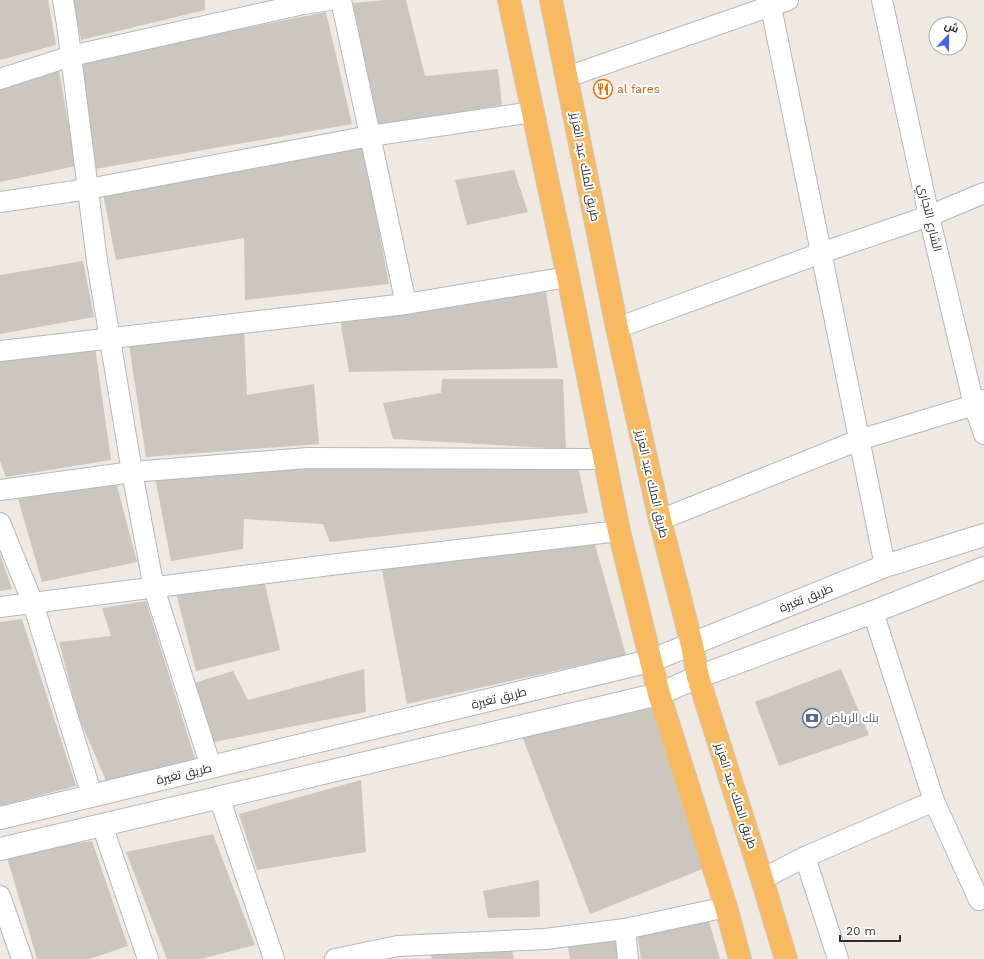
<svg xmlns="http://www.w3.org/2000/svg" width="984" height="959" font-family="'Work Sans',Cairo,sans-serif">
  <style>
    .building { fill: #cbc7bf }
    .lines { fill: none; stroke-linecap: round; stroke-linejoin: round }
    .minor-casing { stroke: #b4b7c1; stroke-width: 22 }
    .secondary-casing { stroke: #b4b7c1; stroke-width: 24 }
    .trunk-casing { stroke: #c9c9c9; stroke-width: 24 }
    .minor { stroke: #fff; stroke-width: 20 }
    .secondary { stroke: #fff; stroke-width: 22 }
    .trunk { stroke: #f8ba60; stroke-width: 22 }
    .labels { text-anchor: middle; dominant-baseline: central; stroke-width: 4; stroke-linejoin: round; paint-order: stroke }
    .food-label { font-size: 12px; fill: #c56008; stroke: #fff; text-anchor: start }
    .street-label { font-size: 12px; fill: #2e2e2e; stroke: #fff }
    .service-label { font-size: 12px; fill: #4e5e75; stroke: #fff; text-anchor: start }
  </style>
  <rect width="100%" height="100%" fill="#efe9e1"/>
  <g class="building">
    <polygon points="0,0 48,0 56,45 0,60"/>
    <polygon points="73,0 205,0 205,10 81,40"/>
    <polygon points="385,0 406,0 425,76 498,69 502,105 377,126 353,3"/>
    <polygon points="326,12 352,124 95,169 80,61"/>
    <polygon points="59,71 76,166 0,182 0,89"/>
    <polygon points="363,146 389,284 245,300 244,238 116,260 103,194"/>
    <polygon points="514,170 528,212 467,225 455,180"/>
    <polygon points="83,261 94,317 0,334 0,275"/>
    <polygon points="546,292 558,368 349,372 340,319"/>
    <polygon points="244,329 247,395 314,384 319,444 146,457 129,345"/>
    <polygon points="95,347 111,460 6,477 0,461 0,358"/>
    <polygon points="442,379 563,379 566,449 393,439 383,403 441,393"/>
    <polygon points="316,466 578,466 588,513 330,542 323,524 244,519 243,549 171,561 155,477"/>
    <polygon points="116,482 137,562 42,582 18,499"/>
    <polygon points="594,541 626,655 407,704 381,565"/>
    <polygon points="0,554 12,589 0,591"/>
    <polygon points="264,580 280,650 196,671 176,593"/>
    <polygon points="146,601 196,762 107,783 78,715 59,642 111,636 102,608"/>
    <polygon points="22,619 76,786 0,806 0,622"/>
    <polygon points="364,669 366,712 214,742 194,683 233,671 248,700"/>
    <polygon points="841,669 869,735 779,766 755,702"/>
    <polygon points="655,701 705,868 590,914 522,736"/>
    <polygon points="361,780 366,852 257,870 239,814"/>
    <polygon points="213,834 255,945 201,959 167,959 126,852"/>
    <polygon points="92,841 128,946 89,959 37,959 6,854"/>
    <polygon points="539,880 540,917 488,918 483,891"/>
    <polygon points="706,911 720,959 641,959 636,926"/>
    <polygon points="622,931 625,959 570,959 567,941"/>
    <polygon points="511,947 514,959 432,959 430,953"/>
  </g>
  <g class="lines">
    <g class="minor-casing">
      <g id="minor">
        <polyline points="63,0 67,24 97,261 132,472 154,588 211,767"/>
        <polyline points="341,0 406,304"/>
        <polyline points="882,0 929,216 974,405 984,434"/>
        <polyline points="771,7 885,566"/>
        <polyline points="567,77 788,0"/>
        <polyline points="0,79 71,56 303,4 329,0"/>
        <polyline points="0,202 88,189 370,136 533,112"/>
        <polyline points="617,328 821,253 929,216 984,193"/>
        <polyline points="0,351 406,304 568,277"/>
        <polyline points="0,490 132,472 308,458 604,459"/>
        <polyline points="660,520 859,440 974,405 984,400"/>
        <polyline points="0,523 33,603 92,796"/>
        <polyline points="0,607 330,565 619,531"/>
        <polyline points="873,612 934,801 979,900 984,898"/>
        <polyline points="219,797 274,959"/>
        <polyline points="102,825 148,959"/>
        <polyline points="805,857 838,959"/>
        <polyline points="762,879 805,857 934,801"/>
        <polyline points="0,896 22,959"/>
        <polyline points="625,929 628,959"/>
        <polyline points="335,959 398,946 545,939 625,929 726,907"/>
      </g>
    </g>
    <g class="secondary-casing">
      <g id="secondary">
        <polyline points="0,818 650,661 885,566 984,535"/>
        <polyline points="0,849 659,694 698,677 873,612 984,568"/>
      </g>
    </g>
    <g class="trunk-casing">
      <g id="trunk">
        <polyline points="509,0 568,277 619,531 659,694 726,907 740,959"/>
        <polyline points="551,0 617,328 660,520 692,645 698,677 762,879 786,959"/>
      </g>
    </g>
    <use href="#minor" class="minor"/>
    <use href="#secondary" class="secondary"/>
    <use href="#trunk" class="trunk"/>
  </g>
  <defs>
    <g id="restaurant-ring" transform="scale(1)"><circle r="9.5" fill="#fff" stroke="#e8710a" stroke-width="1.5"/><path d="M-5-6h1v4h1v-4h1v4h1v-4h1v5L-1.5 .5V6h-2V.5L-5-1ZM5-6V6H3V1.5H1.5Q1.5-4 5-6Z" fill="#e8710a"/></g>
    <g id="bank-ring" transform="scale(1)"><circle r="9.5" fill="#fff" stroke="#5c6f8a" stroke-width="1.5"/><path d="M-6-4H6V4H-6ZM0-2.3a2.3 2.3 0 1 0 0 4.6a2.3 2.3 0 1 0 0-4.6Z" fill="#5c6f8a"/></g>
  </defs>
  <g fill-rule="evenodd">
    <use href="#restaurant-ring" x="603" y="89"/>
    <use href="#bank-ring" x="812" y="718"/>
  </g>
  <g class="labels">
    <g class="food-label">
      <text x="617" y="89">al fares</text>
    </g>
    <g class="street-label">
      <text transform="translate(585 167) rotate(79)">طريق الملك عبد العزيز</text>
      <text transform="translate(930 218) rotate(77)">الشارع التجاري</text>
      <text transform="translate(652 484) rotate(77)">طريق الملك عبد العزيز</text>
      <text transform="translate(806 598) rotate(-22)">طريق تغيرة</text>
      <text transform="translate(499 698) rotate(-14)">طريق تغيرة</text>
      <text transform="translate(184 774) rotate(-13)">طريق تغيرة</text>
      <text transform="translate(736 796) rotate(72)">طريق الملك عبد العزيز</text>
    </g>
    <g class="service-label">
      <text x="826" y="718">بنك الرياض</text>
    </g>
  </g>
  <g transform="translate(948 36) rotate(22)"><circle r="19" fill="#ffffff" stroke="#ababab"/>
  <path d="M0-3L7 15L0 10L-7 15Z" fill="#4264fb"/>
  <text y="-6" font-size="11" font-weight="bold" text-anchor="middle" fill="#2e2e2e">ش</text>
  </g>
  <path d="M840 935v6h60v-6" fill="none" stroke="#2e2e2e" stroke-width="2"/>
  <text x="846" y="935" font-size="12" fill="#2e2e2e" stroke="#ffffff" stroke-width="3" paint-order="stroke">20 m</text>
</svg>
